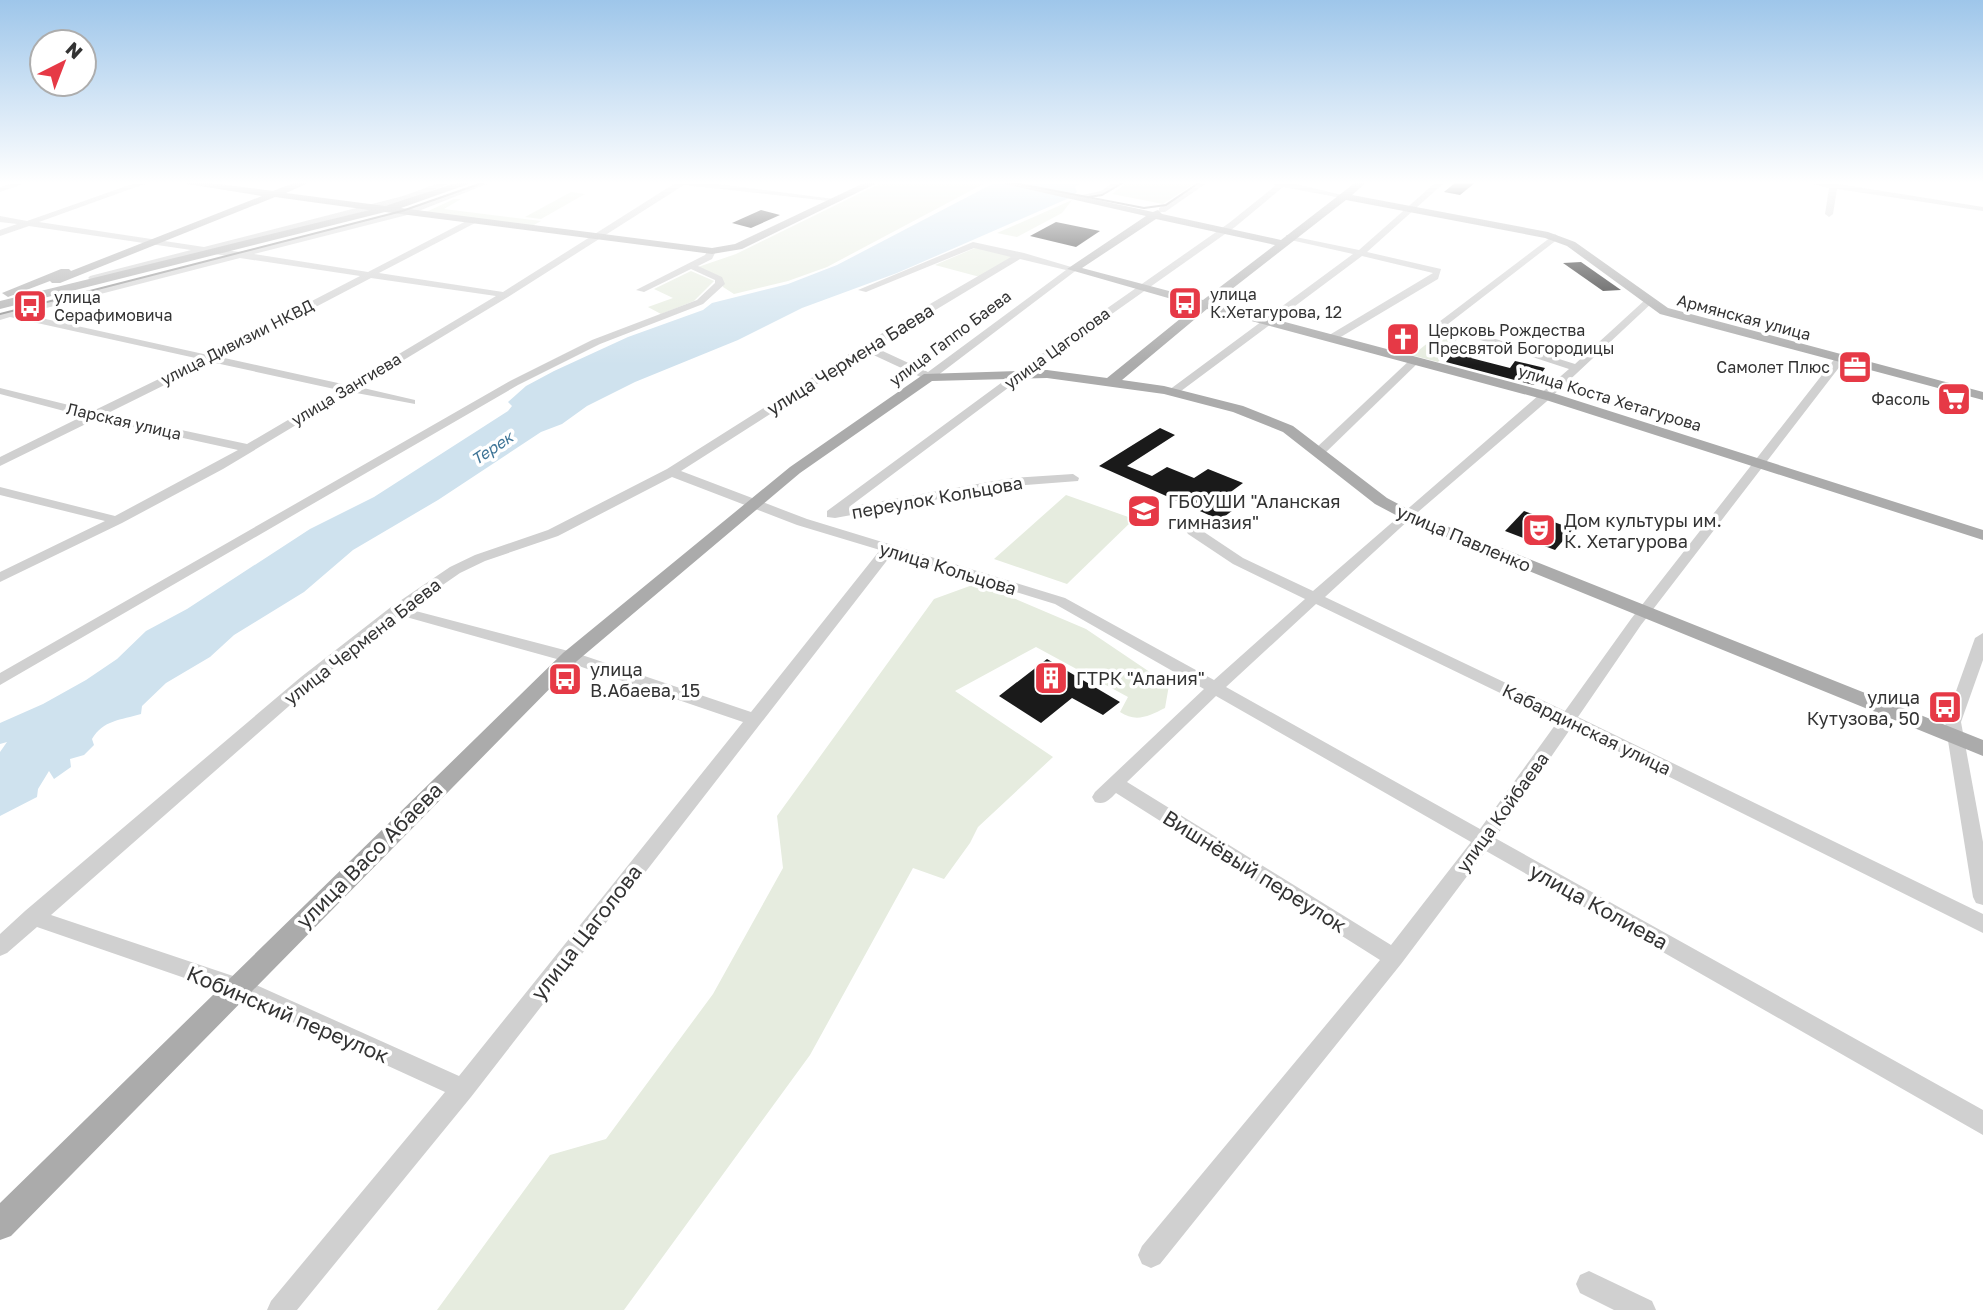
<svg xmlns="http://www.w3.org/2000/svg" width="1983" height="1310" font-family="'Golos Text',sans-serif">
  <style>
    .green { fill: #e6ecdf }
    .water { fill: #cfe2ee }
    .building { fill: #1a1a1a }
    .lines { fill: none; stroke-linecap: round; stroke-linejoin: round }
    .minor { fill: #d0d0d0; fill-rule: evenodd }
    .major { fill: #ababab; fill-rule: evenodd }
    .tram { stroke: #888; stroke-width: 2 }
    .labels { text-anchor: middle; dominant-baseline: central; stroke-width: 7; stroke-linejoin: round; paint-order: stroke }
    .far-poi-label { font-size: 16px; fill: #333; stroke: #fff; text-anchor: start }
    .far-street-label { font-size: 16px; fill: #333; stroke: #fff }
    .far-water-label { font-size: 16px; font-style: italic; fill: #3f7597; stroke: #fff }
    .street-label { font-size: 18px; fill: #333; stroke: #fff }
    .poi-label { font-size: 18px; fill: #333; stroke: #fff; text-anchor: start }
    .near-street-label { font-size: 21px; fill: #333; stroke: #fff }
  </style>
  <rect width="100%" height="100%" fill="#fff"/>
  <g class="green">
    <polygon points="883,182 987,182 827,267 788,281 734,294 723,287 719,276 698,267 736,254"/>
    <polygon points="1128,182 1197,182 1163,204 1112,194"/>
    <polygon points="571,192 585,194 541,219 525,217"/>
    <polygon points="454,199 461,199 444,209 541,221 532,226 426,212"/>
    <polygon points="1072,200 1062,213 1017,237 997,233"/>
    <polygon points="975,248 1017,255 980,277 935,265"/>
    <polygon points="691,271 714,281 694,301 661,314 648,307 673,298 654,289"/>
    <polygon points="1440,333 1458,338 1438,362 1396,351 1398,348 1419,350"/>
    <polygon points="1066,495 1134,519 1067,584 994,559"/>
    <path d="M978,583l108,46 83,56 -4,23c-16,8 -29,15 -45,4l8,-15 -92,-50 -81,44 98,66 -75,70 -8,16 -26,36 -31,-11 -103,187 -186,255h-187l113,-155 56,-16 107,-145 70,-126 -6,-52 157,-217z"/>
  </g>
  <path class="water" d="M996,182l86,1 -7,4 2,5 -10,7 -170,74 -95,35 -64,32 -103,42 -48,24 -25,18 -21,8 -103,68 -85,50 -49,42 -70,43 -24,22 -44,26 -24,23 -1,8c-20,6 -38,6 -49,25l2,6 -10,10 -14,4 1,8 -17,12 -5,-8 -11,18 -1,8 -37,19v-64l7,-10 -7,2v-21l43,-19 43,-24 31,-21 29,-28 41,-22 123,-80 64,-32 134,-86 4,-5 -4,-4 18,-16 28,-15 74,-34 75,-27 9,-7 76,-19 49,-19z"/>
  <g class="building">
    <polygon points="1456,182 1476,182 1460,195 1444,192"/>
    <polygon points="761,210 780,215 751,228 732,223"/>
    <polygon points="1056,222 1100,231 1076,247 1030,236"/>
    <polygon points="1581,262 1621,290 1603,291 1563,263"/>
    <polygon points="1456,349 1474,354 1471,358 1510,368 1515,361 1545,368 1534,385 1446,362"/>
    <polygon points="1160,428 1175,435 1127,466 1152,476 1167,467 1194,478 1208,469 1243,483 1221,499 1237,507 1220,520 1099,466"/>
    <polygon points="1524,511 1573,529 1555,550 1505,531"/>
    <polygon points="1047,659 1120,702 1103,715 1072,698 1041,723 999,696"/>
  </g>
  <g class="lines">
    <g class="minor">
      <polygon points="17,182 29,182 0,192 0,187"/>
      <path d="M138,182h12l-111,40 165,25 199,-51 39,-14h11l-44,18 -192,49 23,3 165,-42 76,-28h11l-81,32 -157,40 114,18 106,-55 4,3 -1,2 -98,51 124,19 174,-110h26l139,18 -4,2 -154,-17 -176,112 -149,90 56,13v4l-64,-12 -128,77 -101,54 -122,59v-10l105,-51 -105,-26v-8l115,29 123,-66 -142,-31 -96,47v-9l83,-41 -83,-22v-6l93,23 107,-52 -190,-42 -10,3v-6l227,-58 -23,-4 -111,29 -5,-3 2,-2 101,-26 -162,-24 -29,10v-6l17,-6 -17,-2v-6l27,5zM240,258l120,18 -152,79 -185,-41zM371,278l125,18 -149,89 -127,-28zM211,362l128,28 -92,54 -141,-30z"/>
      <path d="M1114,182h9c-12,10 -26,19 -41,13l19,-4z"/>
      <polygon points="1199,182 1208,182 1165,212 1159,212 1159,208"/>
      <polygon points="1270,182 1288,182 1346,196 1342,198 1283,187 1235,227 1024,376 849,507 1011,478 1073,474 1079,478 1078,481 1011,486 835,518 827,517 827,511 1016,372 1229,223 1275,186"/>
      <polygon points="1436,182 1445,182 1367,252 1441,269 1438,279 1334,341 1326,341 1326,337 1433,273 1362,256 1177,394 1169,394 1169,390 1353,254 1286,239 1286,235 1359,250"/>
      <polygon points="1804,182 1838,182 1838,184 1983,207 1983,211 1837,189 1833,214 1829,217 1825,214 1829,188"/>
      <path d="M1555,234l4,3 -1,2 -110,85 127,40 71,-65 8,2 -108,101 -135,116 -86,79 240,114 66,-92 205,-262h8v4l-203,264 -63,92 405,197v19l-412,-205 -76,110 488,272v25l-497,-284 -85,113 -241,300 -9,4 -9,-4 -4,-9 4,-9 238,-286 -264,-167c-7,7 -11,12 -21,9l-3,-5 3,-5 109,-103 -149,-85 -163,-50 -421,543 -174,213h-30l4,-9 174,-209 -214,-98 -194,-67 -30,26 -7,3v-22l25,-23 276,-234 90,-70 59,-40 25,-12 73,-25 119,-61 244,-154 100,-58 -37,-9 -108,44 -8,-2 115,-48 51,11 54,16 -145,110h-8l-58,-27 -186,119 126,48 258,79 149,82 91,-81 -72,-35 -45,-30 -2,-3 2,-3h10l45,30 70,33 256,-222 -134,-44zM1020,259l46,11 -138,102 -54,-25zM672,477l125,48 83,25 -129,162 -175,-59 -168,-44 52,-36 25,-12 73,-25zM1316,604l242,117 -78,108 -254,-142zM399,615l165,46 179,61 -284,354 -214,-96 -194,-65 262,-230zM1216,696l255,146 -80,103 -264,-163z"/>
      <polygon points="709,249 716,251 712,259 698,266 722,277 725,284 703,304 600,344 518,385 0,685 0,673 510,381 592,340 697,300 715,283 715,280 691,269 644,292 636,290 705,255"/>
      <polygon points="1411,359 1420,361 1323,455 1315,455 1315,449"/>
      <polygon points="1983,633 1983,660 1961,722 1983,842 1983,905 1976,903 1973,897 1945,722 1975,638"/>
      <polygon points="1589,1271 1652,1301 1656,1310 1614,1310 1580,1293 1576,1284 1580,1275"/>
    </g>
    <g class="major">
      <polygon points="175,182 203,182 273,191 296,182 310,182 286,193 385,206 459,182 474,182 401,208 712,248 735,244 866,182 879,182 742,249 712,254 385,212 0,309 0,301 369,210 275,197 60,283 52,283 50,281 8,297 2,293 61,269 69,269 71,271 262,196"/>
      <path d="M996,182h19l138,30 5,-2 4,4 119,26 75,-58h11l-15,13 196,37 27,10 93,66 315,84v8l-323,-86 -93,-68 -22,-8 -199,-38 -132,103 342,91 427,136v10l-437,-140 -339,-91 -85,71 42,6 79,20 50,20 94,72 34,18 562,224v16l-574,-234 -34,-18 -92,-72 -50,-20 -69,-18 -117,-16 -115,3 -132,92 -223,188 -566,575 -11,4v-37l563,-550 227,-186 134,-93 123,-4 60,8 89,-72 -129,-37 79,-53zM1156,219l119,26 -72,55 -121,-32z"/>
    </g>
    <g class="tram">
      <polyline points="1010,182 1144,208 1166,205 1200,182"/>
      <polyline points="1089,197 1102,195 1124,182"/>
      <polyline points="0,314 402,211 485,182"/>
    </g>
  </g>
  <linearGradient id="sky" x2="0" y2="1"><stop stop-color="#9ec6ea"/><stop offset="0.5" stop-color="#fff"/><stop offset="1" stop-color="#fff" stop-opacity="0"/></linearGradient>
  <rect width="1983" height="365" fill="url(#sky)"/>
  <defs>
    <g id="bus-square" transform="scale(1.75)"><rect x="-9" y="-9" width="18" height="18" rx="4" fill="#e63946" stroke="#fff"/><path d="M-5-6H5V4H4V6H2V4H-2V6H-4V4H-5ZM-3.5-4V0h7V-4ZM-3.5 1.2v1.5H-2V1.2ZM2 1.2v1.5H3.5V1.2Z" fill="#fff"/></g>
    <g id="church-square" transform="scale(1.75)"><rect x="-9" y="-9" width="18" height="18" rx="4" fill="#e63946" stroke="#fff"/><path d="M-1.2-6h2.4v3.5h3.3v2.4h-3.3V6h-2.4V-.1h-3.3v-2.4h3.3Z" fill="#fff"/></g>
    <g id="office-square" transform="scale(1.75)"><rect x="-9" y="-9" width="18" height="18" rx="4" fill="#e63946" stroke="#fff"/><path d="M-6-3h4V-5.5h4V-3h4V5H-6ZM-1-4.5V-3h2v-1.5ZM-6 0V1H6V0Z" fill="#fff"/></g>
    <g id="supermarket-square" transform="scale(1.75)"><rect x="-9" y="-9" width="18" height="18" rx="4" fill="#e63946" stroke="#fff"/><path d="M-6-5.5h2.5l.6 2H6L4.5 2H-2.5L-4.4-4H-6ZM-1.5 3.2a1.3 1.3 0 1 0 .1 0ZM3 3.2a1.3 1.3 0 1 0 .1 0Z" fill="#fff"/></g>
    <g id="school-square" transform="scale(1.75)"><rect x="-9" y="-9" width="18" height="18" rx="4" fill="#e63946" stroke="#fff"/><path d="M0-5L7-2L0 1L-7-2ZM-4 1L0 2.5L4 1V4Q0 6-4 4Z" fill="#fff"/></g>
    <g id="theatre-square" transform="scale(1.75)"><rect x="-9" y="-9" width="18" height="18" rx="4" fill="#e63946" stroke="#fff"/><path d="M-5-5.5Q0-4 5-5.5V0Q5 5 0 6Q-5 5-5 0ZM-3.3-2.5H-1v1.5H-3.3ZM1-2.5H3.3v1.5H1ZM-2.8 1Q0 5.5 2.8 1Z" fill="#fff"/></g>
    <g id="building-square" transform="scale(1.75)"><rect x="-9" y="-9" width="18" height="18" rx="4" fill="#e63946" stroke="#fff"/><path d="M-4-6H4V6H1V3H-1V6H-4ZM-2.5-4.3h1.7v1.8h-1.7ZM.8-4.3h1.7v1.8H.8ZM-2.5-1h1.7V.8h-1.7ZM.8-1h1.7V.8H.8Z" fill="#fff"/></g>
  </defs>
  <g fill-rule="evenodd">
    <use href="#bus-square" x="1185" y="303"/>
    <use href="#bus-square" x="30" y="306"/>
    <use href="#church-square" x="1403" y="339"/>
    <use href="#office-square" x="1855" y="367"/>
    <use href="#supermarket-square" x="1954" y="399"/>
    <use href="#school-square" x="1144" y="511"/>
    <use href="#theatre-square" x="1539" y="530"/>
    <use href="#building-square" x="1051" y="678"/>
    <use href="#bus-square" x="565" y="679"/>
    <use href="#bus-square" x="1945" y="707"/>
  </g>
  <g class="labels">
    <g class="far-poi-label">
      <text x="1210" y="294">улица<tspan x="1210" dy="18">К.Хетагурова, 12</tspan></text>
      <text x="54" y="297">улица<tspan x="54" dy="18">Серафимовича</tspan></text>
      <text x="1428" y="330">Церковь Рождества<tspan x="1428" dy="18">Пресвятой Богородицы</tspan></text>
      <text x="1830" y="367" text-anchor="end">Самолет Плюс</text>
      <text x="1930" y="399" text-anchor="end">Фасоль</text>
    </g>
    <g class="far-street-label">
      <text transform="translate(1744 317) rotate(15)">Армянская улица</text>
      <text transform="translate(950 338) rotate(-37)">улица Гаппо Баева</text>
      <text transform="translate(237 342) rotate(-27)">улица Дивизии НКВД</text>
      <text transform="translate(1057 348) rotate(-36)">улица Цаголова</text>
      <text transform="translate(346 389) rotate(-31)">улица Зангиева</text>
      <text transform="translate(1610 398) rotate(17)">улица Коста Хетагурова</text>
      <text transform="translate(124 421) rotate(13)">Ларская улица</text>
    </g>
    <g class="far-water-label">
      <text transform="translate(492 448) rotate(-34)">Терек</text>
    </g>
    <g class="street-label">
      <text transform="translate(850 359) rotate(-32)">улица Чермена Баева</text>
      <text transform="translate(937 497) rotate(-10)">переулок Кольцова</text>
      <text transform="translate(1464 538) rotate(23)">улица Павленко</text>
      <text transform="translate(948 568) rotate(17)">улица Кольцова</text>
      <text transform="translate(362 641) rotate(-38)">улица Чермена Баева</text>
      <text transform="translate(1587 729) rotate(26)">Кабардинская улица</text>
      <text transform="translate(1502 812) rotate(-54)">улица Койбаева</text>
    </g>
    <g class="poi-label">
      <text x="1168" y="501">ГБОУШИ "Аланская<tspan x="1168" dy="21">гимназия"</tspan></text>
      <text x="1564" y="520">Дом культуры им.<tspan x="1564" dy="21">К. Хетагурова</tspan></text>
      <text x="590" y="669">улица<tspan x="590" dy="21">В.Абаева, 15</tspan></text>
      <text x="1076" y="678">ГТРК "Алания"</text>
      <text x="1920" y="697" text-anchor="end">улица<tspan x="1920" dy="21">Кутузова, 50</tspan></text>
    </g>
    <g class="near-street-label">
      <text transform="translate(369 855) rotate(-45)">улица Васо Абаева</text>
      <text transform="translate(1255 871) rotate(32)">Вишнёвый переулок</text>
      <text transform="translate(1599 906) rotate(29)">улица Колиева</text>
      <text transform="translate(586 932) rotate(-52)">улица Цаголова</text>
      <text transform="translate(288 1014) rotate(23)">Кобинский переулок</text>
    </g>
  </g>
  <g transform="translate(63 63) rotate(42)"><circle r="33" fill="#ffffff" stroke="#adadad" stroke-width="2"/>
  <path d="M0-5L12 26L0 18L-12 26Z" fill="#e63946"/>
  <text y="-10" font-size="19" font-weight="bold" text-anchor="middle" fill="#333333">N</text>
  </g>
</svg>
